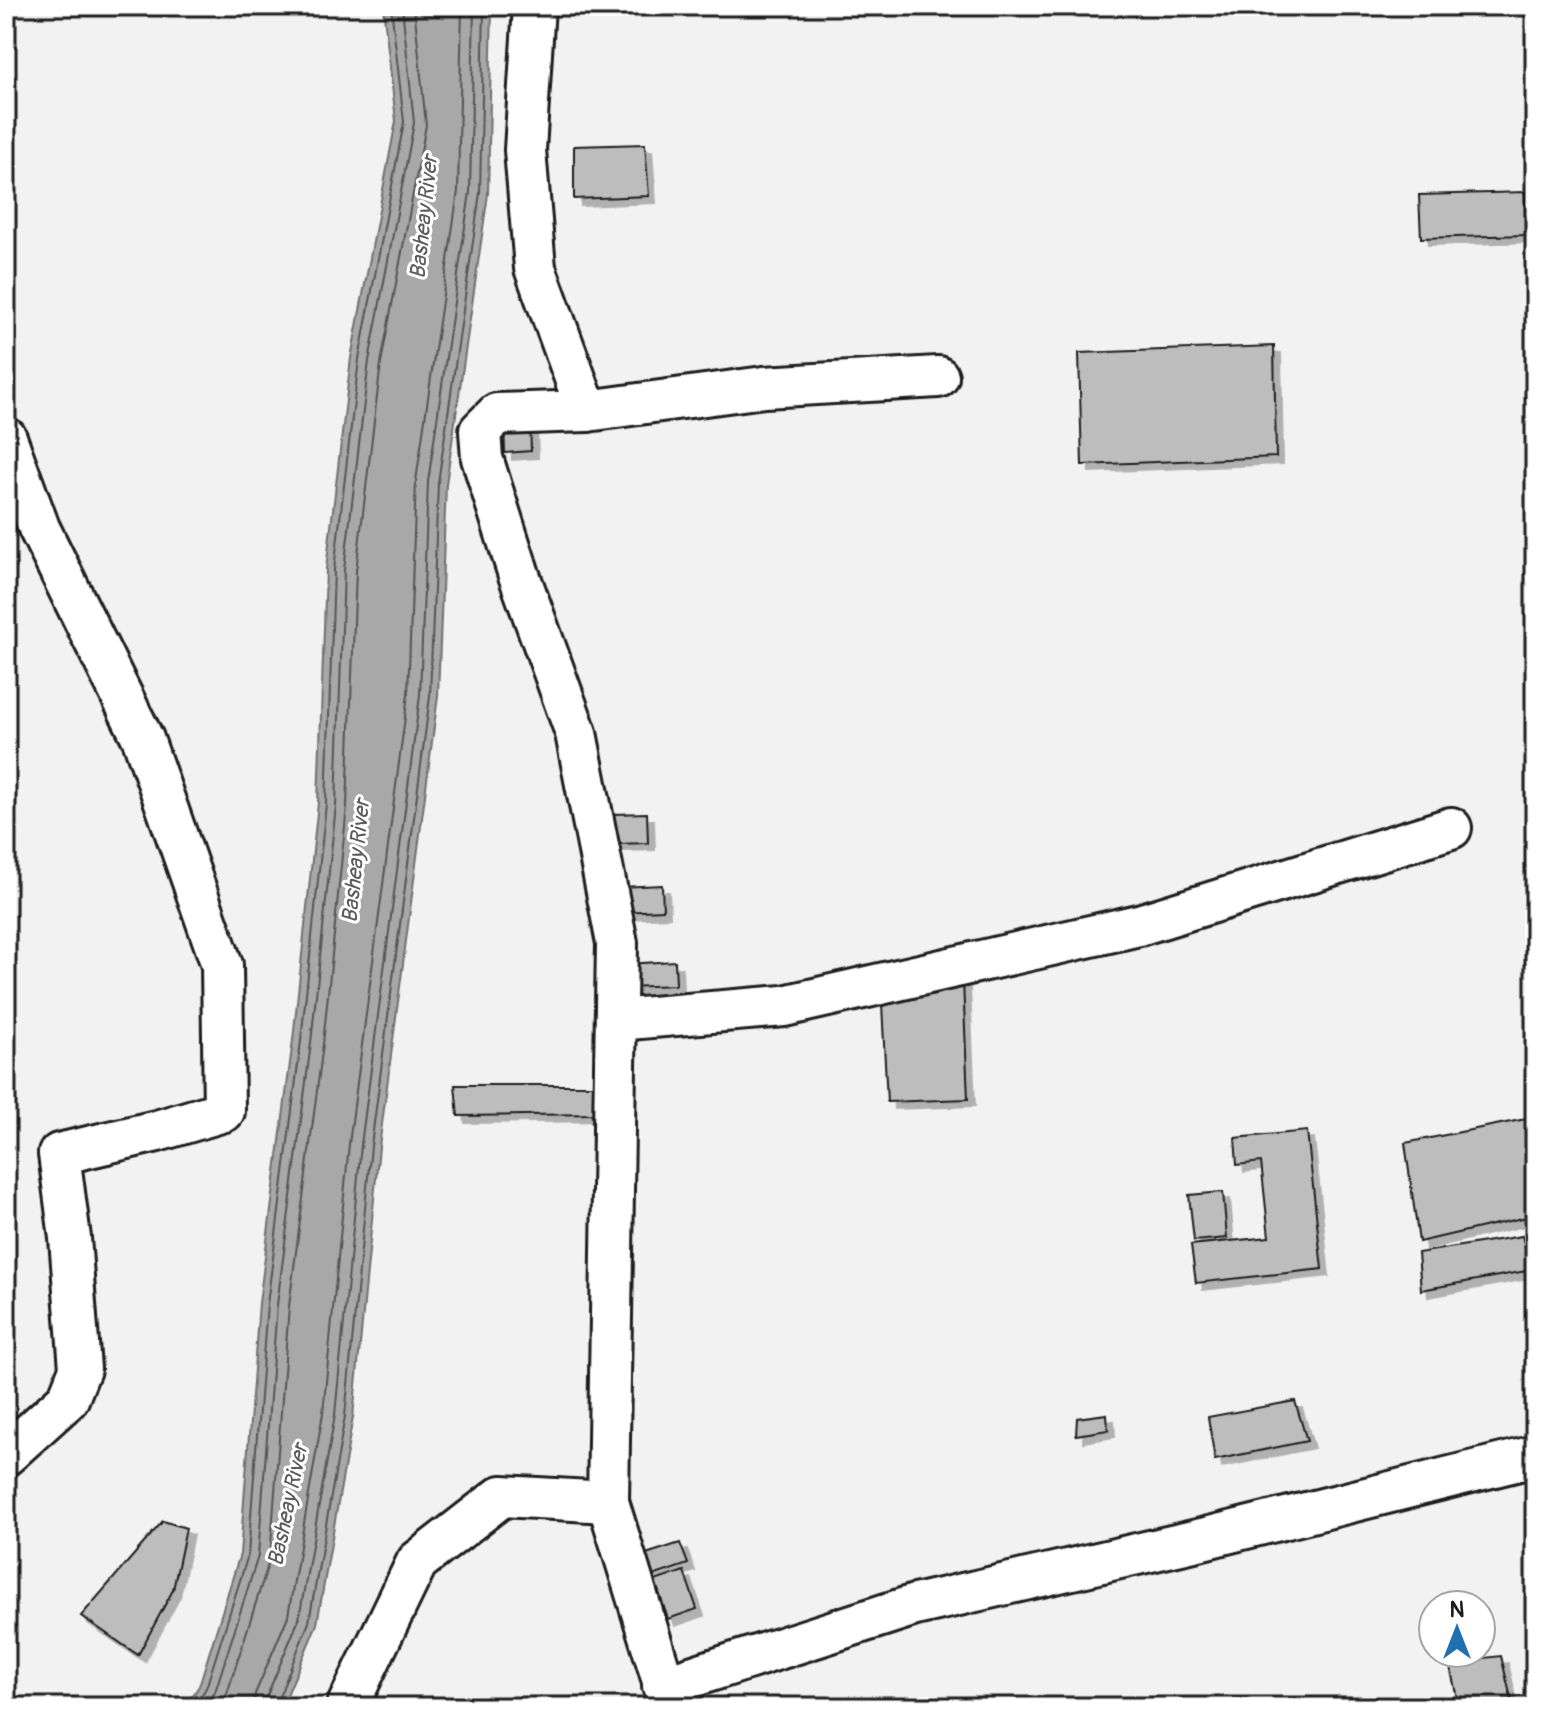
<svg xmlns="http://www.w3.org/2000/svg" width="1541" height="1713" font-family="Pangolin,sans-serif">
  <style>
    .water { fill: #a8a8a8; stroke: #707070; stroke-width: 2 }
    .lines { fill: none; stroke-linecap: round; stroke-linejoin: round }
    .shore { stroke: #545454; stroke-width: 2 }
    .building { fill: #bdbdbd; stroke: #1c1c1c; stroke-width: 2; filter: url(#shadow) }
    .minor-casing { stroke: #1c1c1c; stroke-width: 46 }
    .minor { stroke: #fff; stroke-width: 40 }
    .labels { text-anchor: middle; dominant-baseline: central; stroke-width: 6; stroke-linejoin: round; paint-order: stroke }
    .water-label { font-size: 22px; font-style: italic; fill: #5b5b5b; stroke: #fff }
  </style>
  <defs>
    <filter id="shadow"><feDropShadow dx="7" dy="7" stdDeviation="0" flood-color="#0004"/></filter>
  </defs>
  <rect width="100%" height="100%" fill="#f2f2f2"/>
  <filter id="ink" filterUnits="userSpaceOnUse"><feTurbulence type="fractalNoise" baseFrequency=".0125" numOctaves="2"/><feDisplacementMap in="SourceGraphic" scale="16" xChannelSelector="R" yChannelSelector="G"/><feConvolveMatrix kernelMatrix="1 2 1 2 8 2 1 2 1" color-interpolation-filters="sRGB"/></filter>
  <g filter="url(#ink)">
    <polygon class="water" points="383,6 492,6 488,194 446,484 438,696 379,1147 353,1417 317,1624 282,1707 185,1707 199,1686 240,1554 259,1303 293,1040 318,803 326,569 351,358 396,121"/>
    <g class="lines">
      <g class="shore">
        <polyline points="194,1707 206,1688 248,1555 267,1304 301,1041 326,804 334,570 359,359 404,122 391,6"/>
        <polyline points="206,1707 215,1692 258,1556 277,1305 311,1043 336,805 344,570 369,361 414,123 402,6"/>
        <polyline points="220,1707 227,1694 270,1558 289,1306 323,1044 347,806 356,571 381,363 426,125 414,6"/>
        <polyline points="253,1707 255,1694 288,1616 323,1413 349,1144 408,694 416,481 458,191 462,6"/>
        <polyline points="265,1707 266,1698 299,1619 335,1415 361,1145 420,695 428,482 470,192 474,6"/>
        <polyline points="275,1707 309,1622 345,1416 371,1146 430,696 438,483 480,193 484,6"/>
      </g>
    </g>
    <g class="building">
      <polygon points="645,144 649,196 574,199 574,146"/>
      <polygon points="1525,192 1526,235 1421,238 1419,195"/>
      <polygon points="1274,346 1276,457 1082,465 1079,353"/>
      <polygon points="530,420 531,451 505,453 504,421"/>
      <polygon points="647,813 648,843 616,844 614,814"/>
      <polygon points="662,885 663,910 621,912 620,887"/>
      <polygon points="675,961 676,985 627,987 626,964"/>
      <polygon points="963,981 968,1099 887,1102 881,985"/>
      <polygon points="455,1085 594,1085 598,1114 458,1116"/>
      <polygon points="1531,1118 1535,1129 1535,1215 1419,1242 1405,1143"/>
      <polygon points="1307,1131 1322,1269 1196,1283 1191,1245 1269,1237 1261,1162 1237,1165 1235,1138"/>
      <polygon points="1223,1192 1227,1238 1194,1241 1189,1195"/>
      <polygon points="1522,1236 1532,1270 1421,1290 1418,1253"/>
      <polygon points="1295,1401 1307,1441 1215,1460 1208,1417"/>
      <polygon points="1107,1414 1108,1430 1076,1435 1077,1418"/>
      <polygon points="163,1521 186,1528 173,1590 138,1655 81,1616"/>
      <polygon points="680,1543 688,1564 650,1577 643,1555"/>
      <polygon points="684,1571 697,1609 668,1619 655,1581"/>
      <polygon points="1501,1656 1513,1707 1459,1707 1449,1662"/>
    </g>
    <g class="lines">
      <g class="minor-casing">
        <g id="minor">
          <polyline points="534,6 525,150 535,268 587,411 764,387 938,377"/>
          <polyline points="587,411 497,414 480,431 482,458 519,575 576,733 617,943 608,1502 671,1707"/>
          <polyline points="6,438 39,528 143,739 222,965 224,1111 157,1131 59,1154 70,1238 80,1369 68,1399 6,1455"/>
          <polyline points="616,1020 784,1006 1139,925 1451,828"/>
          <polyline points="663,1686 915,1605 1198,1540 1535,1456"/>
          <polyline points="347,1707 417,1562 502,1496 608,1502"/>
        </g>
      </g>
      <use href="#minor" class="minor"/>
    </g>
  </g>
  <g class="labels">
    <g class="water-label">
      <text transform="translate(424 217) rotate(-84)">Basheay River</text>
      <text transform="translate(356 861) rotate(-84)">Basheay River</text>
      <text transform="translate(288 1505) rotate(-78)">Basheay River</text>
    </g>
  </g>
  <rect width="1541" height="1713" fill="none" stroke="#fff" stroke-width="32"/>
  <rect x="16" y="16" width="1509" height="1681" fill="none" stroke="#1c1c1c" stroke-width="3" filter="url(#ink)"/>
  <g transform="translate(1457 1629)"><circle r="38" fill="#ffffff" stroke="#a4a4a4" stroke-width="2"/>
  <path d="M0-6L14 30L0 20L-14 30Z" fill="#1f6fb2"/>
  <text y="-12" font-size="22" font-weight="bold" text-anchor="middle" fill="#1c1c1c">N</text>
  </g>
</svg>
